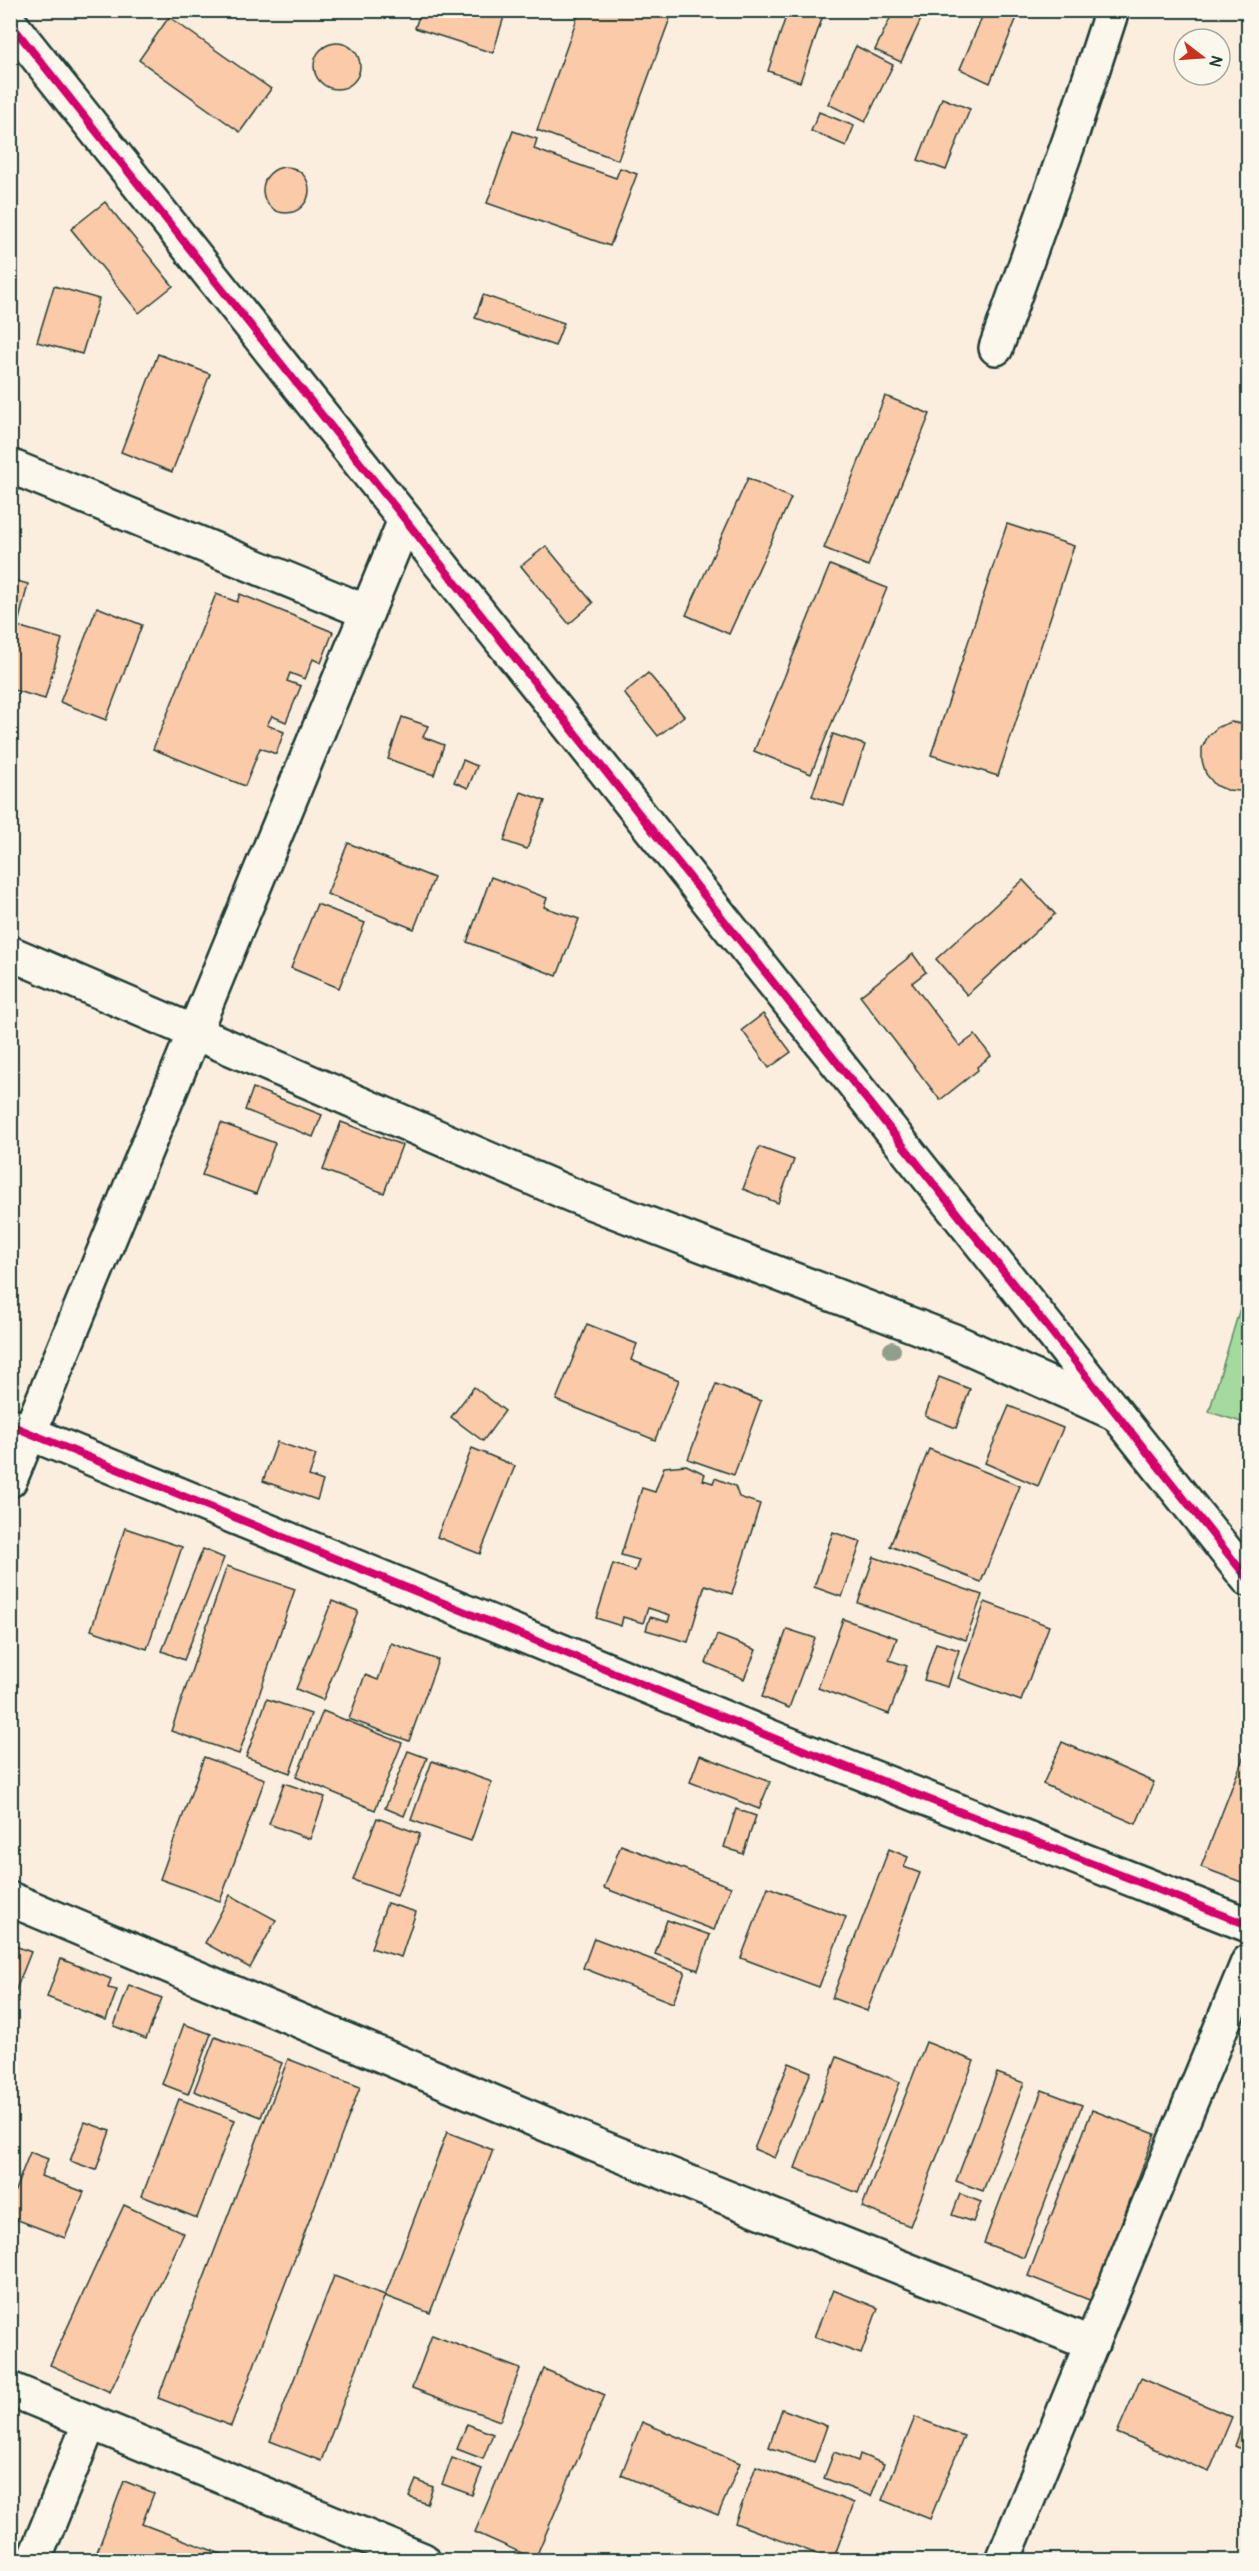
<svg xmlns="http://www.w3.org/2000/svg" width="1259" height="2571" font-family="Pangolin,sans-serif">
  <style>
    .green { fill: #a4da9d; stroke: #628c68; stroke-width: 1.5 }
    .building { fill: #facaa9; stroke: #1f3d34; stroke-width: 1.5 }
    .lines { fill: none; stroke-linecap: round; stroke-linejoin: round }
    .street-casing { stroke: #1f3d34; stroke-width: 38 }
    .secondary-casing { stroke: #1f3d34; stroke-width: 38 }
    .street { stroke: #fbf7ec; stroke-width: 33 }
    .secondary { stroke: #fbf7ec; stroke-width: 33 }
    .cycleway-casing { stroke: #fbf7ec; stroke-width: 11 }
    .cycleway { stroke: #d6006c; stroke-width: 8 }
    .tree { fill: #919e8c }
  </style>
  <rect width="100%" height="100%" fill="#fbeedf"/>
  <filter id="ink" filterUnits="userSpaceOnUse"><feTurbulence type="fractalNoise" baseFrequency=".0167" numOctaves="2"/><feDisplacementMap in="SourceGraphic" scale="12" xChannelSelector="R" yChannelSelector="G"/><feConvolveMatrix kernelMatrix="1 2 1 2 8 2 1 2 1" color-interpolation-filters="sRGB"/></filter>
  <g filter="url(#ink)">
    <polygon class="green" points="1248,1281 1248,1424 1209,1412"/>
    <g class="building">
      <polygon points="421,10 506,10 493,53 415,28"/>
      <polygon points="580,10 673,10 618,160 537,130"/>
      <polygon points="788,10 825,10 800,82 768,71"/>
      <polygon points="894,10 913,10 923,15 901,62 875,50"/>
      <polygon points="985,10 1020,10 990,83 960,69"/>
      <polygon points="169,17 271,89 240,132 139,60"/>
      <circle cx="337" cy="66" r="23"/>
      <polygon points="856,46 893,65 865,122 828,104"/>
      <polygon points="942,98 970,109 946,170 918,160"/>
      <polygon points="819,112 854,126 846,146 811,131"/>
      <polygon points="513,131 537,139 534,149 616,178 620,168 637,174 610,246 487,203"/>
      <circle cx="286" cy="190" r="23"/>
      <polygon points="105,202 173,286 139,313 71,229"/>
      <polygon points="54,286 99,299 82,354 37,342"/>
      <polygon points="483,295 564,323 555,346 475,318"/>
      <polygon points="158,354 210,374 172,472 121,452"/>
      <polygon points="885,396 930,414 868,566 824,548"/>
      <polygon points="748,478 791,498 729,634 686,615"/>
      <polygon points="1007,524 1074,546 998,776 931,755"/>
      <polygon points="546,546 593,603 569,624 521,566"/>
      <polygon points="830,565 887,588 811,774 754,751"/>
      <polygon points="10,579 28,584 19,620 10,617"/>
      <polygon points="216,594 237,602 240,594 333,632 321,663 313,659 305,679 290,673 287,681 301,686 286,722 272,716 267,725 284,732 276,754 260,748 245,786 153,749"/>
      <polygon points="97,607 142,625 106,720 60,702"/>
      <polygon points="10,624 62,639 45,699 10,689"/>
      <polygon points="648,673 684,716 658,736 624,693"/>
      <polygon points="402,717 428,726 423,737 444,745 434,775 388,759"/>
      <polygon points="1231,722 1248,725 1248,788 1240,791 1227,790 1215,785 1206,774 1202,761 1202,748 1208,736 1218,727"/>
      <polygon points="833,734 865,745 844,806 812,796"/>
      <polygon points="463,760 477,766 468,788 454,782"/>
      <polygon points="521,792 545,801 527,849 504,841"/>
      <polygon points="348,843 434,878 414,929 327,894"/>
      <polygon points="491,877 547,898 544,907 579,919 557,976 467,942"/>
      <polygon points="1023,880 1055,914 967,995 936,959"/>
      <polygon points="317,904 365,923 339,988 291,968"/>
      <polygon points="913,954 926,972 912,983 960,1046 975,1035 991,1056 977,1067 978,1070 940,1100 860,996"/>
      <polygon points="763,1014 791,1052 769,1068 742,1030"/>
      <polygon points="253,1088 322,1115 313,1137 245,1110"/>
      <polygon points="341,1122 402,1145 384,1193 323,1170"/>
      <polygon points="221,1123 275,1143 256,1194 202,1175"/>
      <polygon points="759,1147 794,1160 778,1203 743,1189"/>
      <polygon points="587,1324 637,1344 631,1360 679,1380 655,1440 556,1400"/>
      <polygon points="939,1377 970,1389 956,1428 925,1416"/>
      <polygon points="716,1384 761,1401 734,1475 688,1459"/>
      <polygon points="474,1387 505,1411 483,1441 451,1417"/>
      <polygon points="1009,1406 1063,1428 1038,1486 985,1463"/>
      <polygon points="277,1442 316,1455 309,1476 323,1481 317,1500 263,1481"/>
      <polygon points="472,1448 515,1466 480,1554 437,1537"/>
      <polygon points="929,1449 1020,1486 981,1582 890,1546"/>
      <polygon points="686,1465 705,1474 703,1480 713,1483 715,1478 735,1486 739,1497 760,1504 732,1594 705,1585 688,1642 646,1630 650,1617 668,1622 670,1615 648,1608 643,1623 623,1617 621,1626 596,1618 613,1564 635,1571 639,1560 621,1555 642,1488 655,1492 664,1467"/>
      <polygon points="125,1528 182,1547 147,1649 91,1630"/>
      <polygon points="833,1532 861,1542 842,1597 814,1587"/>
      <polygon points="203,1549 224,1558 184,1660 162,1651"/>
      <polygon points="874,1557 982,1595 966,1640 858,1603"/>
      <polygon points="227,1566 295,1589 239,1754 171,1731"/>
      <polygon points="332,1601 358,1611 323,1700 296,1689"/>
      <polygon points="985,1602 1049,1626 1021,1701 958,1678"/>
      <polygon points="843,1619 897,1638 889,1660 907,1666 889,1714 818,1688"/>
      <polygon points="787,1629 815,1638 789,1708 762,1697"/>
      <polygon points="717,1635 756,1650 744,1679 706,1663"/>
      <polygon points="391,1643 438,1660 409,1741 349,1719 365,1675 378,1680"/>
      <polygon points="936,1643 959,1650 948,1687 924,1680"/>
      <polygon points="267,1699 311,1714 290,1773 246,1757"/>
      <polygon points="323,1711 402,1743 375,1810 296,1777"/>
      <polygon points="1062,1742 1154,1782 1136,1824 1043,1784"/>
      <polygon points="408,1751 427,1758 404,1816 385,1808"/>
      <polygon points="700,1755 770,1782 759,1809 690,1782"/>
      <polygon points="1244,1756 1248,1758 1248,1870 1244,1883 1201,1867"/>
      <polygon points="204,1757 265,1779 220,1901 160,1879"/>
      <polygon points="432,1761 492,1782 471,1841 411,1820"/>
      <polygon points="284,1783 325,1797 310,1839 269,1824"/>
      <polygon points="736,1809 756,1816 743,1854 724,1847"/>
      <polygon points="377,1818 420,1834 397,1896 353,1880"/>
      <polygon points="621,1845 731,1887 714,1930 604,1888"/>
      <polygon points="889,1849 908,1857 904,1867 920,1873 867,2011 832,1998"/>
      <polygon points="768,1887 846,1917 819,1987 741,1958"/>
      <polygon points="230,1895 276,1920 250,1968 205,1943"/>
      <polygon points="387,1903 416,1912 401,1957 371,1948"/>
      <polygon points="667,1920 710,1935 698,1970 655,1954"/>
      <polygon points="594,1938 685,1972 673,2003 583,1968"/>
      <polygon points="10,1944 31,1952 12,2000 10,1999"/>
      <polygon points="61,1959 111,1979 108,1988 117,1990 106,2020 47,1997"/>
      <polygon points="129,1985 162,1998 146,2039 114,2026"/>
      <polygon points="184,2024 211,2034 188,2094 162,2084"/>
      <polygon points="215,2037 282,2063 261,2117 194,2091"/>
      <polygon points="926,2042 974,2061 910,2226 862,2207"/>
      <polygon points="837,2057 900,2082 858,2193 795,2168"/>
      <polygon points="288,2059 360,2087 231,2426 158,2398"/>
      <polygon points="789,2063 811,2072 775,2158 754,2149"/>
      <polygon points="997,2073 1024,2083 983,2191 956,2181"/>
      <polygon points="1042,2090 1082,2105 1024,2258 984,2243"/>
      <polygon points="179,2099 235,2120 197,2218 142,2196"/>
      <polygon points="1092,2110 1155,2134 1092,2301 1028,2276"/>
      <polygon points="85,2122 110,2131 96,2170 70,2161"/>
      <polygon points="447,2132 493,2150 430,2313 385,2296"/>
      <polygon points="30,2152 48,2159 41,2176 84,2192 65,2238 10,2217 10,2203"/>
      <polygon points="960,2194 981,2202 973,2222 952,2215"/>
      <polygon points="124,2205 184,2233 110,2392 50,2365"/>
      <polygon points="334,2276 385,2295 321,2461 270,2441"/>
      <polygon points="833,2290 878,2308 861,2354 814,2337"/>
      <polygon points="432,2335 520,2369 500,2421 412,2388"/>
      <polygon points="544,2369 605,2395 535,2559 475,2532"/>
      <polygon points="1141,2378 1232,2417 1209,2472 1117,2433"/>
      <polygon points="782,2409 827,2426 814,2463 769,2447"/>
      <polygon points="1248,2410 1248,2452 1235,2446"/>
      <polygon points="915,2417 964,2436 930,2519 882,2500"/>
      <polygon points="642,2422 740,2463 718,2515 621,2475"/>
      <polygon points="467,2424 493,2434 483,2459 457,2449"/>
      <polygon points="834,2452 858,2461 860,2454 884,2464 871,2496 824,2478"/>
      <polygon points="452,2458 482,2469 472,2495 442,2484"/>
      <polygon points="756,2466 854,2503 833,2560 735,2523"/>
      <polygon points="416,2480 433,2487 427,2504 409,2497"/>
      <polygon points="124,2481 154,2493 142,2524 237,2560 94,2560"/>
      <polygon points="639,2553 661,2560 636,2560"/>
    </g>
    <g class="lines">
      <g class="street-casing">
        <g id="street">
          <polyline points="996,348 1071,136 1112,10"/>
          <polyline points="10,466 367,612"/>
          <polyline points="10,953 572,1195 954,1341 1114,1413"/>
          <polyline points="10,1425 778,1740 1248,1925"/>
          <polyline points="10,1480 405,520"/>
          <polyline points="10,1899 593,2144 1092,2344"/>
          <polyline points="10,2389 423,2560"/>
          <polyline points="34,2560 90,2422"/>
          <polyline points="1003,2560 1248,1962"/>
        </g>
      </g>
      <g class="secondary-casing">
        <polyline id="secondary" points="10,23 1248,1579"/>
      </g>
      <use href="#street" class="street"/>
      <use href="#secondary" class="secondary"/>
      <g class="cycleway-casing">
        <g id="cycleway">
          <polyline points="10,23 1248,1579"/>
          <polyline points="10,1425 778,1740 1248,1925"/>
        </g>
      </g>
      <use href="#cycleway" class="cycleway"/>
    </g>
    <circle class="tree" cx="892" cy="1350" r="9"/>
  </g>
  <rect width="1259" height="2571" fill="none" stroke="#fbf7ec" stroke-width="36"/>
  <rect x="18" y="18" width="1223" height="2535" fill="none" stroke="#1f3d34" stroke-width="2" filter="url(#ink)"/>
  <g transform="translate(1202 57) rotate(107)"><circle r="28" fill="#fbf7ec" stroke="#a3ada2" stroke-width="1.5"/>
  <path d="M0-4.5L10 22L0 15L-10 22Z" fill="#c8321e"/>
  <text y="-9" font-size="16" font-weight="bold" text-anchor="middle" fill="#1f3d34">N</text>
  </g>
</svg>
